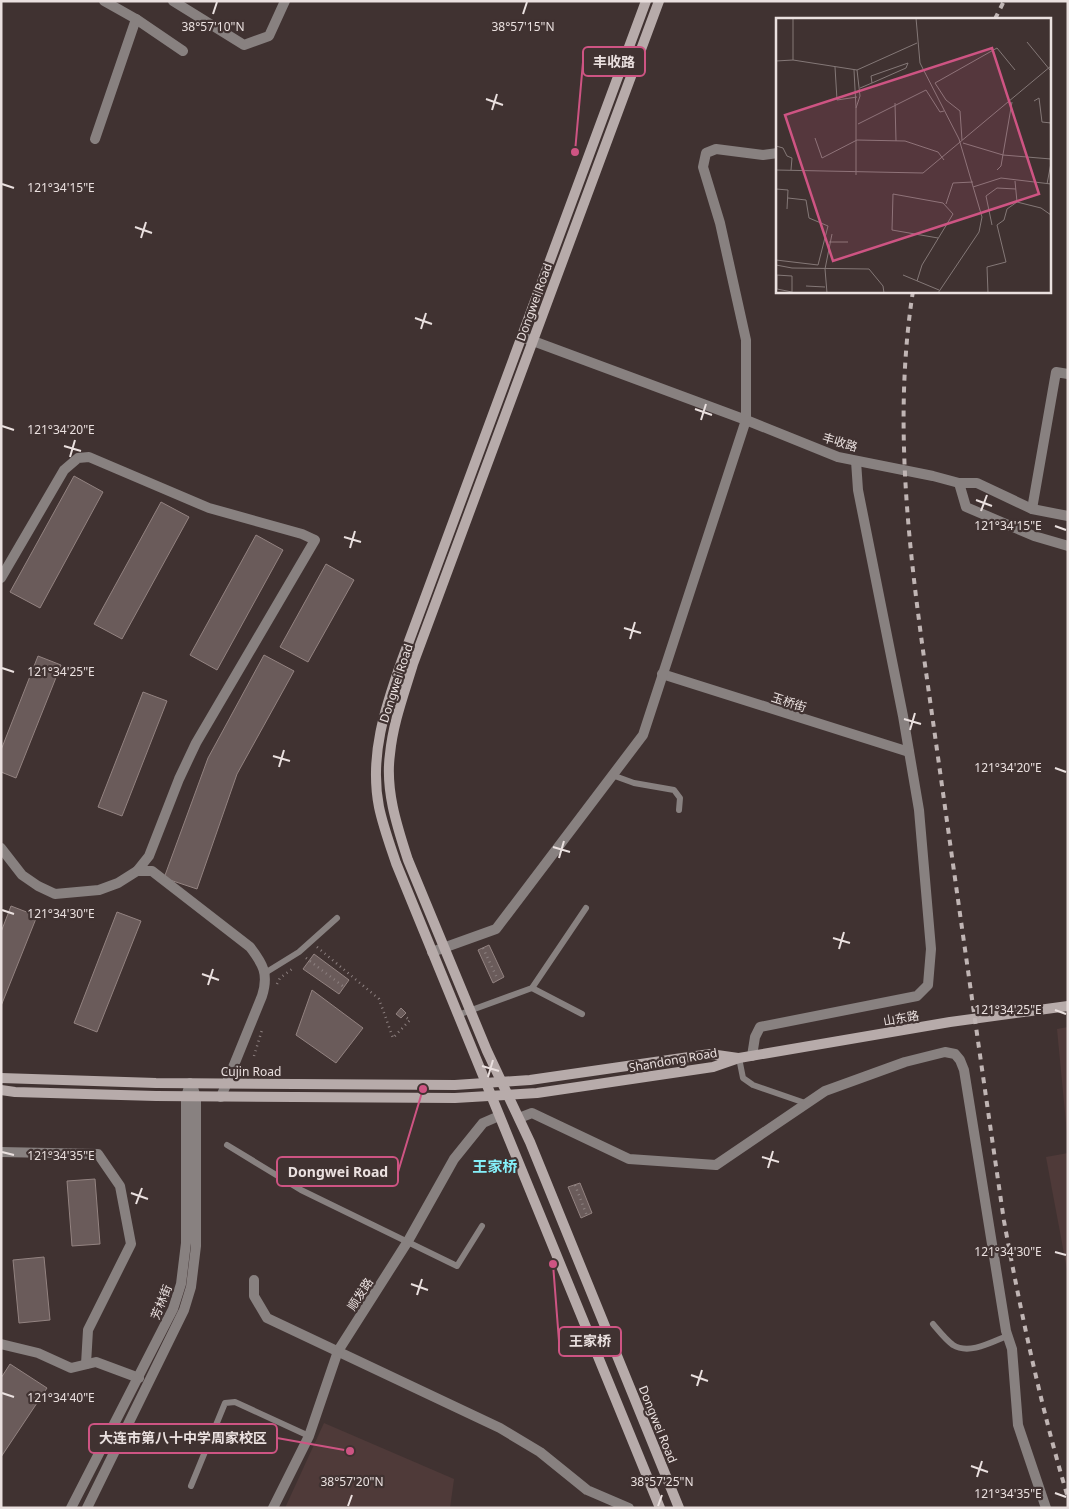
<svg xmlns="http://www.w3.org/2000/svg" width="1069" height="1509" font-family="'Noto Sans','Noto Sans SC',sans-serif">
  <style>
    .built { fill: #4f3a39 }
    .building { fill: #6a5b5a; stroke: #938381 }
    .lines { fill: none; stroke-linecap: round; stroke-linejoin: round }
    .path { stroke: #8d8180; stroke-width: 2.5; stroke-dasharray: 1 4; stroke-linecap: butt }
    .service { stroke: #888180; stroke-width: 6 }
    .minor { stroke: #888180; stroke-width: 10 }
    .tertiary { stroke: #888180; stroke-width: 10 }
    .secondary { stroke: #b7abaa; stroke-width: 10 }
    .rail { stroke: #c0b5b4; stroke-width: 4; stroke-dasharray: 6 6; stroke-linecap: butt }
    .ticks { fill: none; stroke: #eae0df; stroke-width: 2 }
    .labels { text-anchor: middle; dominant-baseline: central; stroke-width: 4.5; stroke-linejoin: round; paint-order: stroke }
    .street-label { font-size: 12px; fill: #eae0df; stroke: #403231 }
    .quarter-label { font-size: 15px; font-weight: bold; fill: #85f0fa; stroke: #403231 }
    .inset-road { fill: none; stroke: #847877; stroke-width: 1 }
    .view { fill: #ce5483; fill-opacity: 0.15; stroke: #ce5483; stroke-width: 2.5 }
    .inset-edge { fill: none; stroke: #eae0df; stroke-width: 2.5 }
    .ticks-label { font-size: 12px; text-anchor: middle; fill: #eae0df; stroke: #403231; stroke-width: 4.5; stroke-linejoin: round; paint-order: stroke }
    .leader { fill: none; stroke: #ce5483; stroke-width: 2 }
    .callout-dot { fill: #ce5483; stroke: #403231; stroke-width: 2 }
    .callout { fill: #403231; stroke: #ce5483; stroke-width: 2 }
    .callout-label { font-size: 14px; text-anchor: middle; font-weight: bold; fill: #eae0df }
  </style>
  <rect width="100%" height="100%" fill="#403231"/>
  <g class="built">
    <polygon points="1068,1027 1068,1144 1057,1029"/>
    <polygon points="1068,1153 1068,1275 1046,1157"/>
    <polygon points="324,1423 454,1479 450,1508 285,1508"/>
  </g>
  <g class="building">
    <polygon points="74,476 103,492 40,608 10,592"/>
    <polygon points="161,502 189,517 122,639 94,624"/>
    <polygon points="256,535 283,550 217,670 190,655"/>
    <polygon points="326,564 354,580 308,662 280,647"/>
    <polygon points="264,655 294,671 237,774 197,889 164,878 208,758"/>
    <polygon points="38,656 61,665 16,778 1,772 1,750"/>
    <polygon points="143,692 167,701 122,816 98,807"/>
    <polygon points="11,906 37,916 1,1006 1,932"/>
    <polygon points="117,912 141,921 97,1032 74,1023"/>
    <polygon points="489,945 504,977 493,983 478,950"/>
    <polygon points="314,954 349,980 339,994 303,969"/>
    <polygon points="312,990 363,1028 336,1063 296,1035"/>
    <polygon points="401,1008 406,1013 401,1018 396,1014"/>
    <polygon points="95,1179 100,1244 72,1246 67,1181"/>
    <polygon points="580,1183 592,1213 581,1218 568,1187"/>
    <polygon points="44,1257 50,1320 19,1323 13,1260"/>
    <polygon points="10,1364 47,1388 1,1457 1,1378"/>
  </g>
  <g class="lines">
    <g class="path">
      <polyline points="317,947 379,999 393,1038 410,1020 404,1016"/>
      <polyline points="483,948 498,980"/>
      <polyline points="306,958 344,987"/>
      <polyline points="277,984 280,978 292,969"/>
      <polyline points="254,1056 262,1030"/>
      <polyline points="575,1185 587,1216"/>
    </g>
    <g class="service">
      <polyline points="612,775 634,783 674,790 680,798 679,810"/>
      <polyline points="265,973 299,952 337,918"/>
      <polyline points="532,988 582,1014"/>
      <polyline points="458,1015 532,988 586,908"/>
      <polyline points="739,1058 743,1078 753,1085 808,1104"/>
      <polyline points="227,1145 301,1190 457,1266 482,1226"/>
      <path d="M933,1324c6,7 12,15 20,21 16,10 39,-3 54,-9"/>
      <polyline points="191,1486 225,1403 235,1402 309,1436"/>
    </g>
    <g class="minor">
      <polyline points="173,1 244,45 269,36 285,1"/>
      <polyline points="95,139 136,19"/>
      <polyline points="525,338 746,420 838,457 933,476 959,483"/>
      <polyline points="1032,509 1056,372 1068,374"/>
      <polyline points="1068,516 1032,509 977,483 959,483 966,507 1034,536 1068,546"/>
      <polyline points="1,578 64,470 78,458 89,457 209,508 302,534 315,540 196,743 179,779 149,856 137,871 118,883 99,890 55,894 38,886 22,875 1,848"/>
      <polyline points="662,674 909,752"/>
      <path d="M137,871h15l98,76c13,17 19,27 12,49l-41,101"/>
      <polyline points="432,952 496,929 643,735 746,420 746,340 720,223 703,167 706,153 716,149 763,155 778,153"/>
      <polyline points="752,1056 755,1037 760,1027 917,996 928,985 931,949 919,810 903,716 858,490 856,461"/>
      <polyline points="519,1118 532,1113 629,1159 716,1165 825,1091 905,1062 945,1052 955,1054 960,1060 964,1070 1006,1331 1012,1349 1018,1425 1046,1508"/>
      <polyline points="1,1152 98,1154 120,1186 131,1244 88,1330 86,1364"/>
      <polyline points="254,1280 254,1296 267,1318 500,1428 540,1452 587,1490 629,1508"/>
      <polyline points="1,1344 38,1353 71,1368 96,1362 139,1378"/>
      <polyline points="71,1508 173,1309 181,1284 186,1243 186,1097 190,1083"/>
      <polyline points="87,1508 184,1310 191,1287 196,1246 196,1097 193,1088"/>
      <polyline points="273,1508 309,1436 338,1351 408,1241 454,1159 483,1123 499,1116"/>
    </g>
    <polyline class="tertiary" points="104,1 136,19 183,51"/>
    <g class="secondary">
      <path d="M646,1l-244,659c-17,48 -33,96 -23,147 4,19 11,38 17,56l264,645"/>
      <path d="M659,1l-246,663c-9,30 -20,59 -23,90 -5,36 7,72 18,106l79,191 43,91 149,366"/>
      <polyline points="1,1078 156,1083 455,1085 530,1080 710,1054 738,1058"/>
      <polyline points="1,1090 15,1092 156,1096 455,1098 537,1093 713,1067 739,1058 950,1022 1068,1006"/>
    </g>
    <g class="rail">
      <polyline points="995,19 1004,1"/>
      <path d="M913,291c-24,153 3,307 24,459 22,157 44,314 67,471 17,93 37,186 64,277"/>
    </g>
  </g>
  <path class="ticks" d="M213,14l4,-12M523,14l4,-12M486,99l17,6M492,110l5,-16M2,184l12,4M135,227l17,6M141,238l5,-16M415,318l17,6M421,329l5,-16M695,409l17,6M701,420l5,-16M2,426l12,4M64,446l17,5M70,457l5,-17M976,500l16,6M981,511l6,-16M1055,526l11,4M344,537l17,5M350,548l5,-17M624,628l17,5M630,639l5,-17M2,668l12,4M904,719l17,5M910,730l5,-17M273,756l17,5M279,767l5,-17M1055,768l11,4M553,847l17,5M559,858l5,-17M2,910l12,4M833,938l17,5M839,949l5,-17M202,974l17,6M208,985l5,-16M1055,1010l11,4M482,1066l17,5M488,1077l5,-17M2,1152l12,3M762,1157l17,5M768,1168l5,-17M131,1193l17,6M136,1204l6,-16M1055,1252l11,3M411,1284l17,6M417,1295l5,-16M691,1375l17,6M697,1386l5,-16M2,1393l12,4M971,1466l17,6M977,1477l5,-16M1055,1493l11,4M348,1506l4,-11M658,1506l4,-11"/>
  <g class="labels">
    <g class="street-label">
      <text transform="translate(534 302) rotate(-70)">Dongwei Road</text>
      <text transform="translate(840 442) rotate(17)">丰收路</text>
      <text transform="translate(396 683) rotate(-72)">Dongwei Road</text>
      <text transform="translate(789 702) rotate(18)">玉桥街</text>
      <text transform="translate(901 1018) rotate(-10)">山东路</text>
      <text transform="translate(673 1060) rotate(-10)">Shandong Road</text>
      <text x="251" y="1071">Cujin Road</text>
      <text transform="translate(360 1294) rotate(-57)">顺发路</text>
      <text transform="translate(161 1302) rotate(-68)">芳林街</text>
      <text transform="translate(658 1424) rotate(68)">Dongwei Road</text>
    </g>
    <g class="quarter-label">
      <text x="495" y="1166">王家桥</text>
    </g>
  </g>
  <g transform="translate(776 18)">
    <rect width="275" height="275" fill="#403231"/>
    <path class="inset-road" d="M17,0v42M140,0l4,45 39,76 23,78 -3,15 -41,61M251,24l23,28M0,43l17,-1 64,10 60,-27M59,49l2,33 20,-3M78,52l2,38 4,-12 -3,-26M84,70l12,-5 34,-15 2,-5 -37,13 1,7M258,83l5,-3 3,24 9,1M119,85l1,38M82,106l68,-34 14,22 4,-1M39,120l7,20 35,-18 48,1 33,11 6,8M186,122l-2,-29 -14,-11 -11,-17 62,-35 18,22M187,125l40,12 48,4M0,128l7,2 4,8 5,2 -1,12M0,152l147,3 128,-107M221,152l4,-4 11,-64M80,157v-67M271,166l4,-21M197,169l28,-9 50,6M0,171l12,1 -1,19M241,184l24,6 10,7M170,186l7,-21 20,-1M216,207l-6,-29 11,-8 19,1M53,224h19M0,242l42,5 10,-39 -19,-8 -3,-18 -18,-2M0,247l16,3 77,1 14,17 1,7M0,257l16,1v17M1,257v14l15,3M127,257l36,15M141,263l5,-16 31,-51 -10,-11 -50,-9 -1,36 46,8M30,268l19,1M51,275l-2,-24 7,-35M212,275l-1,-26 19,-5 -9,-37 7,-5 3,-11 10,-7 -2,-21"/>
    <path class="view" d="M216,30l47,146 -206,67 -48,-146z"/>
    <rect width="275" height="275" class="inset-edge"/>
  </g>
  <g class="ticks-label">
    <text x="213" y="31">38°57'10"N</text>
    <text x="523" y="31">38°57'15"N</text>
    <text x="61" y="192">121°34'15"E</text>
    <text x="61" y="434">121°34'20"E</text>
    <text x="1008" y="530">121°34'15"E</text>
    <text x="61" y="676">121°34'25"E</text>
    <text x="1008" y="772">121°34'20"E</text>
    <text x="61" y="918">121°34'30"E</text>
    <text x="1008" y="1014">121°34'25"E</text>
    <text x="61" y="1160">121°34'35"E</text>
    <text x="1008" y="1256">121°34'30"E</text>
    <text x="61" y="1402">121°34'40"E</text>
    <text x="352" y="1486">38°57'20"N</text>
    <text x="662" y="1486">38°57'25"N</text>
    <text x="1008" y="1498">121°34'35"E</text>
  </g>
  <path class="leader" d="M575 152L583 62M423 1089L398 1172M553 1264L559 1341M350 1451L277 1438"/>
  <g class="callout-dot">
    <circle cx="575" cy="152" r="5"/>
    <circle cx="423" cy="1089" r="5"/>
    <circle cx="553" cy="1264" r="5"/>
    <circle cx="350" cy="1451" r="5"/>
  </g>
  <g class="callout">
    <rect x="583" y="47" width="62" height="29" rx="5"/>
    <rect x="277" y="1157" width="121" height="29" rx="5"/>
    <rect x="559" y="1327" width="62" height="29" rx="5"/>
    <rect x="89" y="1424" width="188" height="29" rx="5"/>
  </g>
  <g class="callout-label">
    <text x="614" y="67">丰收路</text>
    <text x="338" y="1177">Dongwei Road</text>
    <text x="590" y="1346">王家桥</text>
    <text x="183" y="1443">大连市第八十中学周家校区</text>
  </g>
  <rect width="1069" height="1509" fill="none" stroke="#eae0df" stroke-width="5"/>
</svg>
